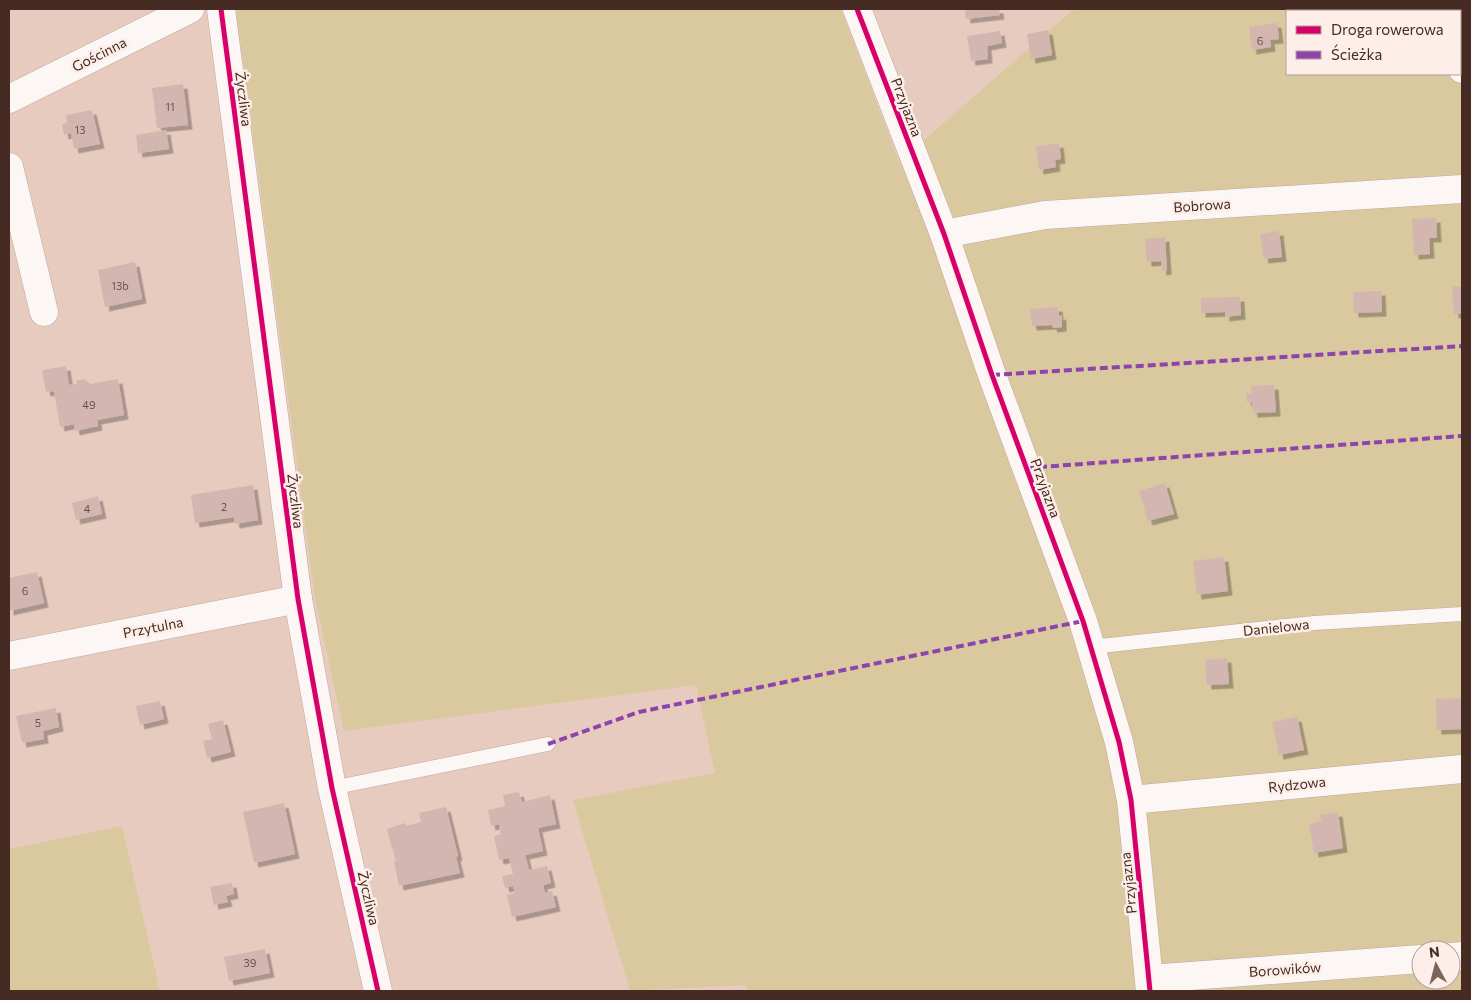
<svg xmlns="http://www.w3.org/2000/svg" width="1471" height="1000" font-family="Commissioner,sans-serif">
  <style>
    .green { fill: #dac89f; fill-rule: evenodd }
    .building { fill: #d3b6b0; filter: url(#shadow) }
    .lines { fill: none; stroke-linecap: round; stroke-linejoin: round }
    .lane-casing { stroke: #c0a79d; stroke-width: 15 }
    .street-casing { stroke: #c0a79d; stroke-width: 29 }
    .lane { stroke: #fcf7f5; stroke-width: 14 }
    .street { stroke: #fcf7f5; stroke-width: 28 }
    .quiet { stroke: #8e44ad; stroke-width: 4; stroke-dasharray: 8 4; stroke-linecap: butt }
    .cycleway-casing { stroke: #fdeee9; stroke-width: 8 }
    .cycleway { stroke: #d6006c; stroke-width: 5 }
    .labels { text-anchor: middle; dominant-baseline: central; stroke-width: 5; stroke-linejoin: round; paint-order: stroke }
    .number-label { font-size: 11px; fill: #6c5148 }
    .street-label { font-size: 14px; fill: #452b21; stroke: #fdeee9 }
  </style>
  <defs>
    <filter id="shadow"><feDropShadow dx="4.5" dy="4.5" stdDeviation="0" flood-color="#0004"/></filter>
  </defs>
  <rect width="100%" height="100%" fill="#e8cbbf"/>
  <g class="green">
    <path d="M236,9h605l58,153 175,-153h388v982h-714l-2,-6 -116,6 -57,-191 142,-27 -19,-88 -352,46 -29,-133zM1287,11h173v63h-173zM1421,950h30v30h-30z"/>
    <polygon points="122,826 160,991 9,991 9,849"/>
  </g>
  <g class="building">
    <polygon points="965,9 999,9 1000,15 966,19"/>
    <polygon points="1277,23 1279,39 1270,40 1271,47 1252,50 1249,27"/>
    <polygon points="1048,30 1052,55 1031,59 1027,34"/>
    <polygon points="1000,31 1002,43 987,46 988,59 971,61 967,36"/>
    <polygon points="183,84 188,125 157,128 152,88"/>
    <polygon points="92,110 100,144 74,149 71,133 64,135 62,124 67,123 66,115"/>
    <polygon points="166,130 169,149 138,153 136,135"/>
    <polygon points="1059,143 1061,159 1055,160 1056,167 1039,170 1036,147"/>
    <polygon points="1436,218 1437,238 1429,238 1430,254 1414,255 1412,219"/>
    <polygon points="1279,231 1282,257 1264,259 1260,234"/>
    <polygon points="1165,237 1167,270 1162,271 1161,261 1147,262 1145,239"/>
    <polygon points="135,262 142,299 105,307 98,270"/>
    <polygon points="1462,286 1462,313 1454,314 1452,287"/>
    <polygon points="1381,291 1382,312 1354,313 1353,292"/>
    <polygon points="1240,297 1241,315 1225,317 1225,312 1201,313 1201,298"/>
    <polygon points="1058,307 1059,316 1062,315 1062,327 1053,328 1052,325 1032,326 1030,309"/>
    <polygon points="66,366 69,385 77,384 76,381 84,379 90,384 118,379 124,415 97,420 98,426 75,431 74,424 60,427 54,391 46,392 42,370"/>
    <polygon points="1274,385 1276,412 1253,413 1252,402 1247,402 1246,393 1252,393 1251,386"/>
    <polygon points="1165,483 1174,514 1148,521 1139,491"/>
    <polygon points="253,485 258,520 235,524 234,517 195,523 191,495"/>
    <polygon points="98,496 102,514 76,520 72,503"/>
    <polygon points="1224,557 1228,591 1197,595 1193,561"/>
    <polygon points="37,572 44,603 9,611 9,578"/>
    <polygon points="1227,658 1229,684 1207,685 1205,660"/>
    <polygon points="1462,698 1462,729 1437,730 1436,699"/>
    <polygon points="160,701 164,719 140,725 136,706"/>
    <polygon points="56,708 59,727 43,731 44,739 22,743 16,716"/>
    <polygon points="1297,717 1304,750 1279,755 1272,722"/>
    <polygon points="223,720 231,752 207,758 203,741 212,739 208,724"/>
    <polygon points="519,792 522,802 550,795 556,824 538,828 543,851 525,855 529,870 547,866 551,883 543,885 545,893 552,891 556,907 512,917 507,895 515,893 513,886 505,888 502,876 513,874 509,858 499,860 494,836 501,834 499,824 491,826 488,810 505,806 503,795"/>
    <polygon points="284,803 295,854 254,863 243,812"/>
    <polygon points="446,807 458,856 456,857 460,873 399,886 394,861 396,861 393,849 392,849 387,829 405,823 406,826 421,822 419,813"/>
    <polygon points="1338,812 1343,848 1314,853 1309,824 1322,821 1320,815"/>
    <polygon points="232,883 234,894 226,896 228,902 214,905 210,887"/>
    <polygon points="265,949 270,973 229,981 224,957"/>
  </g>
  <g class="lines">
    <g class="lane-casing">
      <g id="lane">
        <polyline points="1091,647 1314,623 1462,614"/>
        <polyline points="332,788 548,744"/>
      </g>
    </g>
    <g class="street-casing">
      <g id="street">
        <polyline points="221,9 298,599 332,788 378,991"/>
        <polyline points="857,9 944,234 992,375 1083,621 1119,742 1131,800 1150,991"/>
        <polyline points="1441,9 1442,11"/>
        <polyline points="1460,62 1462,69"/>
        <polyline points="9,99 190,9"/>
        <polyline points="9,167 44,312"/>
        <polyline points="944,234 1045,215 1462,189"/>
        <polyline points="9,656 298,599"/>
        <polyline points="1131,800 1462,769"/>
        <polyline points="1451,957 1462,956"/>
        <polyline points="1149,979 1421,959"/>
      </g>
    </g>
    <use href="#lane" class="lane"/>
    <use href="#street" class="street"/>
    <g class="quiet">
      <polyline points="992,375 1462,346"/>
      <polyline points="1027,468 1462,436"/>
      <polyline points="548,744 639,712 1083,621"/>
    </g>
    <g class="cycleway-casing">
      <g id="cycleway">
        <polyline points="221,9 298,599 332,788 378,991"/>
        <polyline points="857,9 944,234 992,375 1083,621 1119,742 1131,800 1150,991"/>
      </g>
    </g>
    <use href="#cycleway" class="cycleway"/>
  </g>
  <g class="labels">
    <g class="number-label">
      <text x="1260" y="40">6</text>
      <text x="170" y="106">11</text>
      <text x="80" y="129">13</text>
      <text x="120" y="285">13b</text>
      <text x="89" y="404">49</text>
      <text x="224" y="506">2</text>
      <text x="87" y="508">4</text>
      <text x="25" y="590">6</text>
      <text x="38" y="722">5</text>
      <text x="250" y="962">39</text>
    </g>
    <g class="street-label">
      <text transform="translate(99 54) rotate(-27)">Gościnna</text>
      <text transform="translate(244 99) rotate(83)">Życzliwa</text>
      <text transform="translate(907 107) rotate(69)">Przyjazna</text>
      <text transform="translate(1202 205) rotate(-4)">Bobrowa</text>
      <text transform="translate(1046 488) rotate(70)">Przyjazna</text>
      <text transform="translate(296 501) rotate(83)">Życzliwa</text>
      <text transform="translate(153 627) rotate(-11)">Przytulna</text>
      <text transform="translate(1276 627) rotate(-6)">Danielowa</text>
      <text transform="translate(1297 784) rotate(-6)">Rydzowa</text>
      <text transform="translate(1128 883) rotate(-96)">Przyjazna</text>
      <text transform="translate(369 898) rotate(77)">Życzliwa</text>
      <text transform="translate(1285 969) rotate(-4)">Borowików</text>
    </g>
  </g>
  <rect width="1471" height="1000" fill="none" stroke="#452b21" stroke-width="20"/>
  <rect x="1286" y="10" width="175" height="65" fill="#fdeee9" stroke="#b3a099"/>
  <rect x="1296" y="26" width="25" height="8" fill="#d6006c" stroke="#b3a099"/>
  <text x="1331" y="35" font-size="15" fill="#452b21">Droga rowerowa</text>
  <rect x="1296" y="51" width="25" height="8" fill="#8e44ad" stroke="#b3a099"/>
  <text x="1331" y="60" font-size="15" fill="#452b21">Ścieżka</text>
  <g transform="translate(1436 965) rotate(353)"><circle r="24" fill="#fdeee9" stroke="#b3a099"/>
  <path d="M0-4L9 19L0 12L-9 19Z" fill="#7e6358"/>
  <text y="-8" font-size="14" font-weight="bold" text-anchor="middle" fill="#452b21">N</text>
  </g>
</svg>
